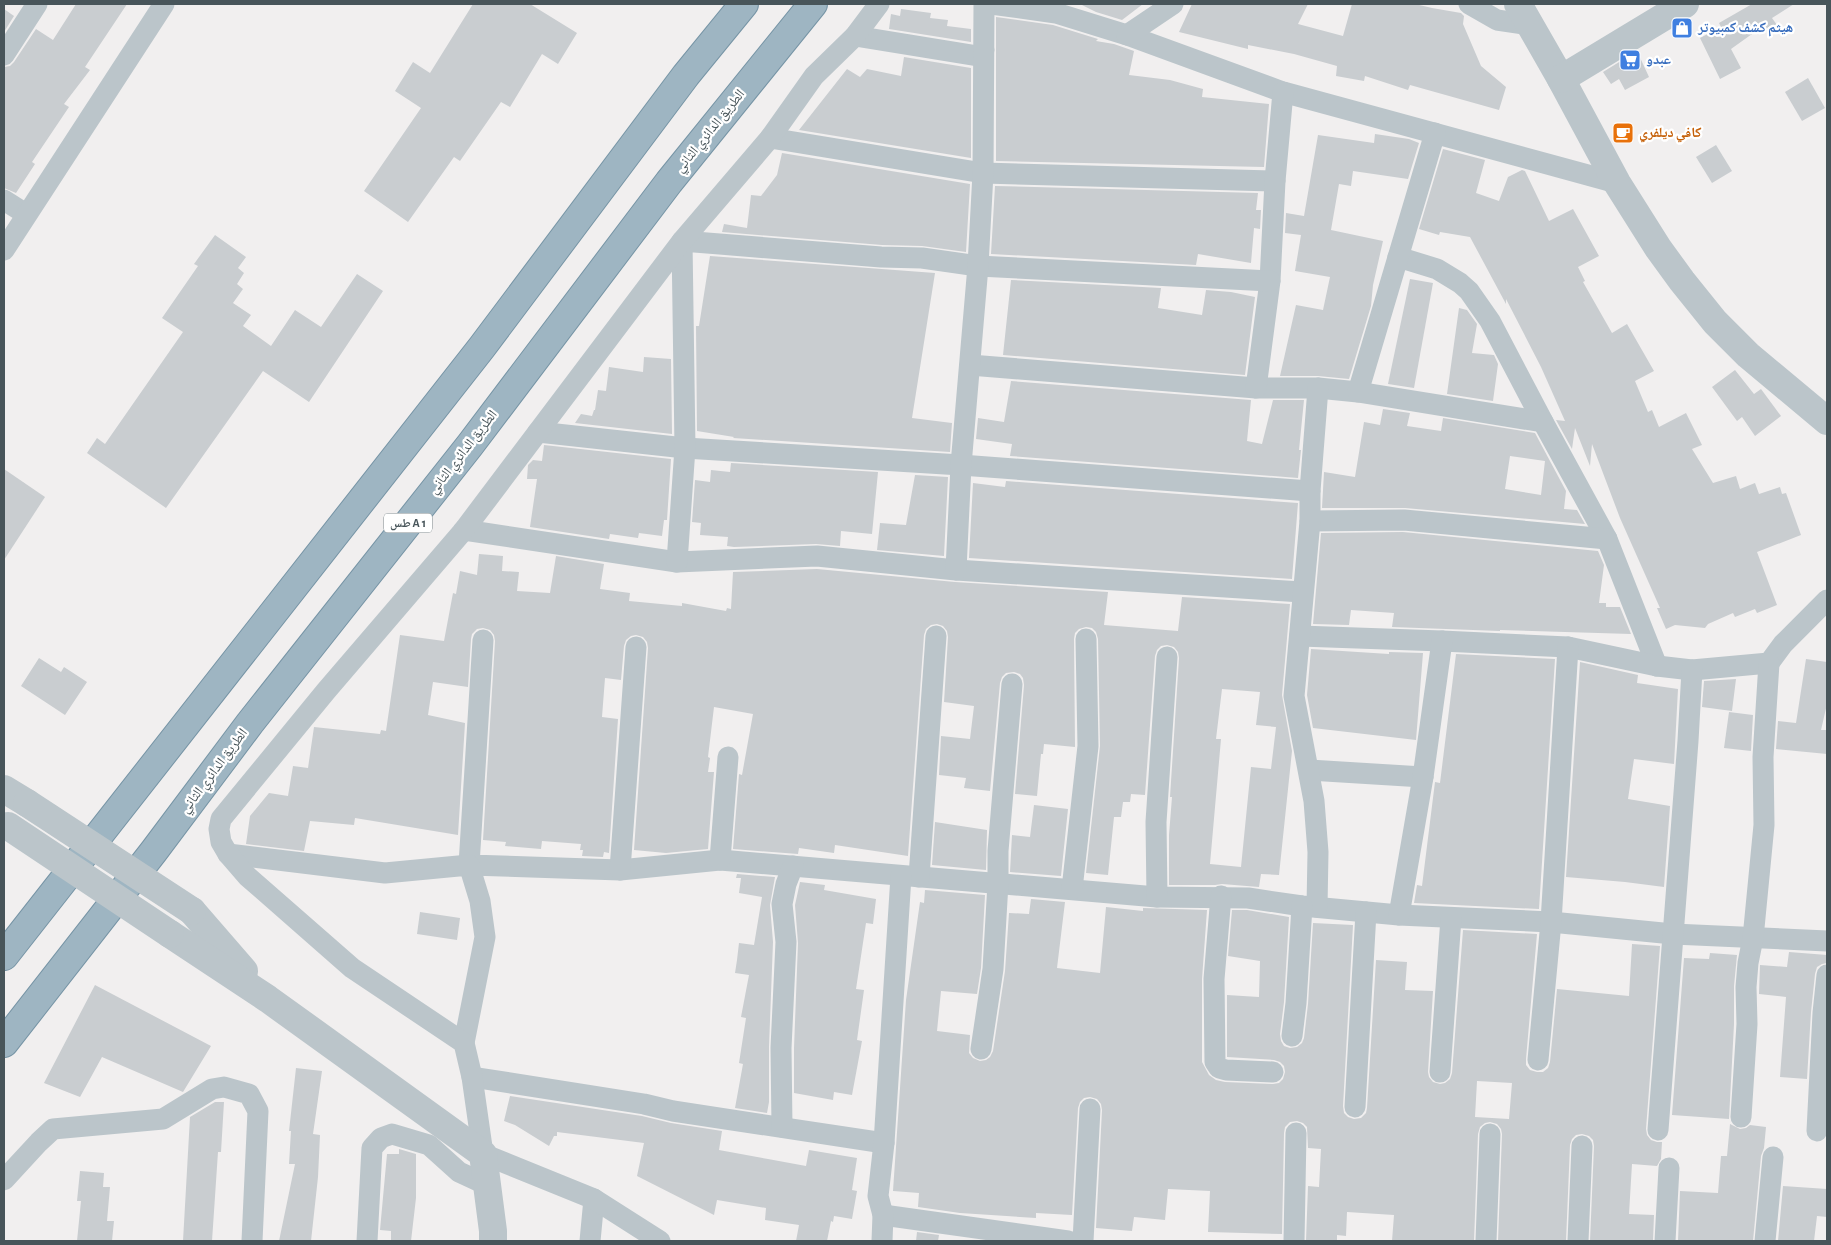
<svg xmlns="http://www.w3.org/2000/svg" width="1831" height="1245" font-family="'Alegreya Sans','Noto Naskh Arabic',sans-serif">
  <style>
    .building { fill: #c9cdd0; fill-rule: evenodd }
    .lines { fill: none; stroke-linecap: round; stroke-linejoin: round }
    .trunk-casing { stroke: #7694a5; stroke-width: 30 }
    .minor { stroke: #bbc5ca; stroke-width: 21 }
    .tertiary { stroke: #bbc5ca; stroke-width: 28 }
    .trunk { stroke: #9eb5c2; stroke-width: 28 }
    .tertiary-bridge { stroke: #bbc5ca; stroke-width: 28 }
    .labels { text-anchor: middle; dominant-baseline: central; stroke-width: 4.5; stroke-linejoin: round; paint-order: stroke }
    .shield { fill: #fff; stroke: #7f888c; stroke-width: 1 }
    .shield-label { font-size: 12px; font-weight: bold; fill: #48555a }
    .shop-label { font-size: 14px; font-weight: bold; fill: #366cbe; stroke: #fff; text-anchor: start }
    .street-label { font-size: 14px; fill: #48555a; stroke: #fff }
    .food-label { font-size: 14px; font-weight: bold; fill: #c56008; stroke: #fff; text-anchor: start }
  </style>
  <rect width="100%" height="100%" fill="#f1efef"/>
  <g class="building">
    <polygon points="76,4 127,4 85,67 90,70 64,104 69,107 32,162 35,164 16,193 4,188 4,67 10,66 14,62 36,29 53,40"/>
    <polygon points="473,4 530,4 577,33 558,64 542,54 510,107 501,102 460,161 454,157 408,222 364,191 421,108 395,91 413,62 430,73"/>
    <polygon points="1080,4 1143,4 1122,20 1096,12"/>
    <polygon points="1192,4 1308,4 1298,24 1343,36 1352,4 1415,4 1432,8 1461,13 1464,16 1463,24 1481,66 1506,87 1499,110 1410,85 1408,90 1365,76 1364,81 1336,76 1337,66 1294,54 1248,45 1248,49 1179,32"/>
    <polygon points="1752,4 1794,4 1772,18 1777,25 1762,34 1759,29 1731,49 1741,68 1720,79 1700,38 1721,27 1719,23"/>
    <polygon points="4,9 14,16 4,32"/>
    <polygon points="901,9 931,13 930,18 948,20 947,26 971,29 971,42 889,29 891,14 900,16"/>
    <polygon points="996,17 1053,25 1098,39 1096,41 1114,44 1134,51 1129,75 1170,80 1203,89 1202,97 1269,104 1264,167 996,161"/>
    <polygon points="1637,51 1649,77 1625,90 1619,79 1611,84 1603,72"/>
    <polygon points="904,57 971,68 971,158 799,130 847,69 860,77 867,69 901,76"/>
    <polygon points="1808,78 1825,108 1802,121 1785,92"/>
    <polygon points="1375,134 1409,139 1419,143 1408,179 1353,171 1351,186 1339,184 1331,230 1383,241 1373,285 1371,306 1349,379 1318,376 1280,376 1296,305 1323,310 1330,277 1295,271 1301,235 1285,233 1286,213 1304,216 1318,135 1374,143"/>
    <polygon points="1716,145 1732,171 1712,183 1696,157"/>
    <polygon points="1443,149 1485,160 1476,193 1499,201 1508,177 1522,170 1525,171 1549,221 1573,209 1599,256 1578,267 1585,281 1583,282 1612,333 1627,324 1654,371 1635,381 1648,412 1652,410 1659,427 1686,413 1702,445 1692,449 1713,483 1736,476 1740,489 1755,483 1759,494 1780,487 1782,494 1786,493 1801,535 1757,552 1777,605 1757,613 1755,609 1735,617 1733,613 1708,624 1705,628 1675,625 1666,629 1657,608 1660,608 1620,518 1592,444 1590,466 1575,428 1572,449 1556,420 1565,421 1541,367 1506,299 1506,304 1470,237 1440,232 1439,235 1419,229"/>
    <polygon points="782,153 970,184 966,252 922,246 882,245 722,232 724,224 747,228 751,195 761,196 777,175"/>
    <polygon points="995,186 1258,193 1256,210 1261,210 1260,229 1254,228 1251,263 1198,254 1196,265 991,254"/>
    <polygon points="215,235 246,257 238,268 244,273 237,284 243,289 233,303 251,315 243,326 271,346 295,310 321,327 357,274 383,291 309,402 263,371 166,508 87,453 97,438 105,444 183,332 162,318 198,266 194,264"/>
    <polygon points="710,256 935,273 912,418 952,423 950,452 733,438 734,437 697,431 696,326 699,326"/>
    <polygon points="1410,279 1433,283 1414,388 1388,384"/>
    <polygon points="1011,280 1161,288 1158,308 1202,315 1206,290 1231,292 1255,297 1245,375 1003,355"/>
    <polygon points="1459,308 1467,310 1477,324 1472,353 1494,355 1498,364 1493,401 1447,394"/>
    <polygon points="644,357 671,359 672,434 575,423 581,414 592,416 594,410 595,410 598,390 606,391 609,367 643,372"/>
    <polygon points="1735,370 1754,394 1761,389 1781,416 1755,436 1742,417 1737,421 1712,387"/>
    <polygon points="1011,381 1251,400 1247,441 1262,444 1273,400 1304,400 1299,450 1301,450 1298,478 1010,456 1012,444 976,439 978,418 1004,422"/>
    <path d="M1383,409l27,4 -3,13 34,5 2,-13 92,15 31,58 -2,18 13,1 8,14 -180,-16h-83l2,-36 31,5 9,-55 16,3zM1510,456l35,5 -4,34 -36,-6z"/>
    <polygon points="544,445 671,459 667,520 664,520 662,536 639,533 638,538 610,534 609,539 530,527 537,479 527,479 528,465 533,460 542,461"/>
    <polygon points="731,463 878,472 872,534 841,531 840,546 816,544 734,547 727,546 728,537 700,535 701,523 692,522 695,480 710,482 711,470 730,472"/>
    <polygon points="4,469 45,497 4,560"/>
    <polygon points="915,475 948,477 944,556 877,550 880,523 906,525"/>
    <polygon points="1006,481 1298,503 1292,579 969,558 973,483 1005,487"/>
    <polygon points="1403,532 1598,551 1604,565 1599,603 1606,603 1606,607 1620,607 1631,634 1500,630 1500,631 1392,627 1394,613 1351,610 1349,625 1313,624 1321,533"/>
    <path d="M479,554l24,2 -1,15 17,1 -2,19 33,2 6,-37 48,8 -4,25 30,4 -1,8 53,5v-3l44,8 1,-3 4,1 2,-37 84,-3 138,13 153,10 -4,33 74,6 4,-34 108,7 -8,91 10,56 -13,124 -18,-1 -2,13 -37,-3 -7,1h-46v-50l3,-38h-2l9,-139 -1,-6 -4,-5 -7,-2 -6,1 -4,4 -2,6 -10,139 -14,-1 -1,8h-7l-2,15h-7l-6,58 -22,-2 14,-127 -2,-107 -2,-7 -4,-4 -6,-1 -7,2 -4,4 -1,6 1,108 -31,-3 -1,10h-2l-4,42 -22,-2 9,-109 -1,-7 -3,-4 -6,-2 -8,1 -4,4 -2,6 -10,108 -26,-3 2,-10 -27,-3 2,-39 29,3 4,-33 -30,-4 4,-65 -1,-6 -4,-5 -6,-2 -6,1 -5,4 -2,6 -16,221 -73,-11 -1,8 -35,-5 -1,6 -65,-5 6,-75 3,1 11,-61 -39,-7 -6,50 2,1 -2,14h6l-6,77 -42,4 -32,-3 14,-202 -1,-6 -4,-5 -7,-2 -5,1 -5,4 -2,6 -3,34 -16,-2 -3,39 16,2 -9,134 -5,-1 -1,5 -21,-1 1,-6h-3l1,-6 -39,-3 -1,8 -36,-3 1,-4 -23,-2 12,-199 -1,-6 -4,-5 -7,-2 -6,1 -5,5 -1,5 -3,48 -35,-5 -5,33 37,8 -7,112 -103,-17 -1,7 -44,-4 -6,30 -58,-7 4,-28 19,-23 19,3 5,-30 15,2 6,-41 66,7 1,-4 5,1 14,-96 44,6 9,-48 3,1 4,-23 17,4zM1222,689l38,3 -4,33 20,2 -5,42 -20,-2 -10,100 -31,-3 11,-125h-5z"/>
    <polygon points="1311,649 1389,654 1389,652 1423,653 1416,740 1313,728 1307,695"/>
    <polygon points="1456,654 1555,659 1539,909 1414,903 1417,885 1422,886 1435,782 1440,783"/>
    <polygon points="39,658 61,672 64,667 87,682 65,715 21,686"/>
    <polygon points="1806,659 1827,662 1827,704 1821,730 1827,730 1827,754 1776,749 1778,721 1796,723"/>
    <polygon points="1580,662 1638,675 1637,683 1678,689 1674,764 1634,759 1628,799 1670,806 1664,887 1625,882 1566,877"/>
    <polygon points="1736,679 1732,711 1702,707 1704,681"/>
    <polygon points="1729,712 1753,715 1751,751 1724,748"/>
    <polygon points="1034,805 1068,809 1061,876 1010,872 1012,835 1030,837"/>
    <polygon points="935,822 987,830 986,870 932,865"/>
    <polygon points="737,874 775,877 770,905 773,942 769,1047 769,1102 767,1113 735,1108 743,1064 739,1063 746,1018 741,1017 749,975 735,973 737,960 739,943 754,945 762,897 739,893 741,878 736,878"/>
    <polygon points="800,882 825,885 824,890 876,899 873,924 866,923 856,989 864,990 857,1040 862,1041 852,1095 834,1092 833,1100 794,1093 794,1048 798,943 795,905"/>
    <path d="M925,890l60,5 -4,73 -4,26 -36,-3 -4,40 33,4 -1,18 4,5 7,3 6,-1 4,-3 3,-6 12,-80 4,-58 20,1 2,-15 34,3 -8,66 43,5 6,-66 37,4v-3l64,2 -5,69v83l7,13 7,5 9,2 48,2 6,-1 4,-4 2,-7 -1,-6 -4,-4 -6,-2 -47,-3v-62l32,2 1,-36 -32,-5 4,-46h15l42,7 -5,85 -4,32 1,7 3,5 6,2 7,-1 5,-4 2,-5 4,-34 5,-81 40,2 -10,181 1,7 4,4 6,2 7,-1 5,-5 1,-5 9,-148 31,2 -2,28 28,1 -5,81 1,5 4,5 7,2 5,-1 5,-4 2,-6 11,-143 74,4 -11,125v6l4,5 7,2h6l5,-4 2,-6 7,-73 72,7 3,-52 28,2 -14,183 1,6 4,5 6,2h5l-1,17 -4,7 -25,-2 -3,50 25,1 -1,26h-63l4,-95 -1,-6 -4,-4 -7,-2 -6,1 -4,4 -2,6 -4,96h-68l4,-107 -1,-5 -4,-5 -7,-2 -5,1 -5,4 -2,7 -4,107h-82l2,-26 -47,-3 -1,24 -9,-1v6h-31l2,-55 11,1 2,-38 -13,-1 -1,-21 -4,-4 -6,-2 -7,1 -5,5 -1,6 -2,101 -74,-2 2,-41 -42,-2 -3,31 -31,-3 -2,14 -36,-3 6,-118 -1,-6 -4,-5 -7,-2 -6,1 -4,4 -2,6 -6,107 -36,-2v5l-76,-5 -42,-6 1,-14 -26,-2 13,-191 14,-98 4,1zM1477,1081l35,2 -3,36 -34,-2z"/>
    <polygon points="420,912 460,918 457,940 417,934"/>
    <polygon points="1789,952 1827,955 1827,963 1822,964 1817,967 1815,974 1811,1012 1807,1079 1780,1077 1786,997 1759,994 1760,965 1787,967"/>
    <polygon points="1710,953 1737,955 1734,986 1734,1024 1729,1119 1672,1115 1684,958 1709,959"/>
    <polygon points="95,985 211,1046 183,1092 102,1057 80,1097 44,1083"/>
    <polygon points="296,1068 322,1071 313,1134 320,1135 318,1177 311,1241 279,1241 295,1164 289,1164 291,1131 289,1131"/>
    <polygon points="510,1096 642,1116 671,1123 722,1131 719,1150 768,1159 806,1166 809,1150 857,1158 852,1190 857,1191 852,1219 834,1216 833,1222 831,1221 827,1241 796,1241 799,1225 765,1220 766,1208 717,1200 714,1215 637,1176 644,1143 557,1132 557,1136 554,1136 549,1146 515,1125 504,1121"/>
    <polygon points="215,1102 224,1102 221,1152 218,1152 212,1241 183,1241 190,1117"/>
    <polygon points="1730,1124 1740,1129 1746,1128 1750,1125 1766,1127 1764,1148 1761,1156 1753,1241 1678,1241 1680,1191 1718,1193 1721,1156 1727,1156"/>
    <polygon points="399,1149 416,1154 416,1198 411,1241 391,1241 391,1231 380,1230 387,1154 399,1154"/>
    <polygon points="80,1171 104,1173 103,1187 110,1187 107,1221 114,1221 112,1241 77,1241 81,1201 77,1201"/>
    <polygon points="1783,1186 1827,1189 1827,1217 1817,1216 1814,1241 1778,1241"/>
    <polygon points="917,1232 939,1235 938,1241 916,1241"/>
  </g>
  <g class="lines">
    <g class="trunk-casing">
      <g id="trunk">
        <polyline points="4,956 482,347 686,75 744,4"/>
        <polyline points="4,1043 154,851 250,723 470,445 669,182 813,4"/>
      </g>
    </g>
    <g class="minor">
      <polyline points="991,4 1056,13 1127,35 1283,92 1617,183"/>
      <polyline points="1469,4 1497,20 1530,25"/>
      <polyline points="1127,35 1173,4"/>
      <polyline points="855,36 978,56 984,50"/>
      <polyline points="4,55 37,4"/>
      <polyline points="770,138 983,173 1275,181"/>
      <polyline points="4,200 26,214"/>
      <polyline points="4,250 164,4"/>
      <polyline points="1398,257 1437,269 1460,283 1469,291 1490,321 1543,422 1607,539 1657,666"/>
      <polyline points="970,365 1256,388 1318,388 1358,392 1543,422"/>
      <polyline points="1256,388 1270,281 1275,181 1283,92"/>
      <polyline points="1358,392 1435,133"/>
      <polyline points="538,432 685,448 961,465 1310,491"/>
      <polyline points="1310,521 1404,520 1607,539"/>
      <polyline points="464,530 677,562 817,556 956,570 1302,592"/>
      <polyline points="677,562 685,448 682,241 881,257 922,258 978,266 1270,281"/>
      <polyline points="956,570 961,465 978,266 983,173 984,4"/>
      <polyline points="1300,636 1442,641 1568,647 1657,666 1692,670 1769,663 1783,644 1827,600"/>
      <polyline points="483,640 469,865 620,870 720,860 1157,897 1248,898 1302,906 1399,915 1551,922 1673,934 1827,941"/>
      <polyline points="1309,770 1423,777"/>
      <polyline points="228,854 385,873 469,865 480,901 485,937 464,1043"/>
      <polyline points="720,860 728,757"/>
      <polyline points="620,870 636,647"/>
      <polyline points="919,877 936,636"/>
      <polyline points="1072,889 1088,746 1086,639"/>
      <polyline points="1221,896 1214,979 1215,1062 1219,1068 1226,1070 1273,1072"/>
      <polyline points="1157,897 1156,822 1167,657"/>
      <polyline points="1317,907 1318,852 1314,801 1294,696 1310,521 1310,491 1318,388"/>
      <polyline points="1399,915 1423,777 1442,641"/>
      <polyline points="1292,1036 1296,1003 1302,906"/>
      <polyline points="981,1049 993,969 998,883 998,851 1012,684"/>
      <polyline points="1538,1060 1551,922 1568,647"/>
      <polyline points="1440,1072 1451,918"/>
      <polyline points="472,1077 644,1104 673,1111 884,1143"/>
      <polyline points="1355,1107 1366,912"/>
      <polyline points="1741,1117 1747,1024 1746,987 1748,963 1753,938 1764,825 1763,757 1769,663"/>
      <polyline points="782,1127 781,1048 786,942 782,904 786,884 793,866"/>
      <polyline points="1658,1130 1688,741 1692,670"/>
      <polyline points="1817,1131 1823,1013 1827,975"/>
      <polyline points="4,1180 39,1142 53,1129 163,1119 212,1089 224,1087 249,1094 258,1111 252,1241"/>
      <polyline points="883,1215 1068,1241"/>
      <polyline points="367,1241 372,1148 381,1138 392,1134 429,1145 459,1172 487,1185"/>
      <polyline points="590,1241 594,1199"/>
      <polyline points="660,1241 594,1199 483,1154 472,1077 464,1043 352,968 247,876 228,854 221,842 219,829 221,819 326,691 464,530 682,241 770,138 814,76 855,36 879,4"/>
      <polyline points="882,1241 883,1215 878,1196 884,1143 901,876"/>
      <polyline points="1083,1241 1090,1109"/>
      <polyline points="1294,1241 1296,1133"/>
      <polyline points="1486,1241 1490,1134"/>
      <polyline points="1578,1241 1582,1146"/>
      <polyline points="1665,1241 1669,1168"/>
      <polyline points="1765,1241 1773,1157"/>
    </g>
    <g class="tertiary">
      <polyline points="1518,4 1561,79 1617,183 1658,248 1682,281 1715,322 1748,355 1827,421"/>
      <polyline points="1561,79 1685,4"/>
      <polyline points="4,789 27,803"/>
      <polyline points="192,911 244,971"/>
      <polyline points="170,934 268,999 483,1154 493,1231 493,1241"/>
    </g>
    <use href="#trunk" class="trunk"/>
    <g class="tertiary-bridge">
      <polyline points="27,803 192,911"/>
      <polyline points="8,826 170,934"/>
    </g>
  </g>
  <defs>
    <g id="shop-square" transform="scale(1.125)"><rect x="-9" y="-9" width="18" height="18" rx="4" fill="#3f7fe0" stroke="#fff"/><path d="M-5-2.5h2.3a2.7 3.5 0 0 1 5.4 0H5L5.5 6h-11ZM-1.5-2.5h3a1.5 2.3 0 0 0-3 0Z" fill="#fff"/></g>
    <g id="supermarket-square" transform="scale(1.125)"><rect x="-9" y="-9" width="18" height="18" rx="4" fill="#3f7fe0" stroke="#fff"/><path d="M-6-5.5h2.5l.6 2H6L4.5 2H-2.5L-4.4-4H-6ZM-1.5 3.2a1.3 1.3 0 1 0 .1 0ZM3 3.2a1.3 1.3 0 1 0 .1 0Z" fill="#fff"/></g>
    <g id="cafe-square" transform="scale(1.125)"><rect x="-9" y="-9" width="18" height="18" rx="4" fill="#e8710a" stroke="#fff"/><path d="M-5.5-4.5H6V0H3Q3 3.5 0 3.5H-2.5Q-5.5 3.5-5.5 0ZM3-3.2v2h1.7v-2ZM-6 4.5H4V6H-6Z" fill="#fff"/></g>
  </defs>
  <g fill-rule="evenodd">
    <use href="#shop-square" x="1682" y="28"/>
    <use href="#supermarket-square" x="1630" y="60"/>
    <use href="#cafe-square" x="1623" y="133"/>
  </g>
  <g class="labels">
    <rect class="shield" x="384" y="513.5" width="48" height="19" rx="4"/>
    <g class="shield-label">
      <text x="408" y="523">طس A 1</text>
    </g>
    <g class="shop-label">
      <text x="1698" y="28">هيثم كشف كمبيوتر</text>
      <text x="1646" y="60">عبدو</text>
    </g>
    <g class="street-label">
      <text transform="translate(710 131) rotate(-51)">الطريق الدائري الثاني</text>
      <text transform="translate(463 452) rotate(-52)">الطريق الدائري الثاني</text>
      <text transform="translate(214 771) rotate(-53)">الطريق الدائري الثاني</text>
    </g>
    <g class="food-label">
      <text x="1639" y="133">كافي ديلفري</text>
    </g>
  </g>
  <rect width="1831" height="1245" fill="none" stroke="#48555a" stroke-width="10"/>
</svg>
